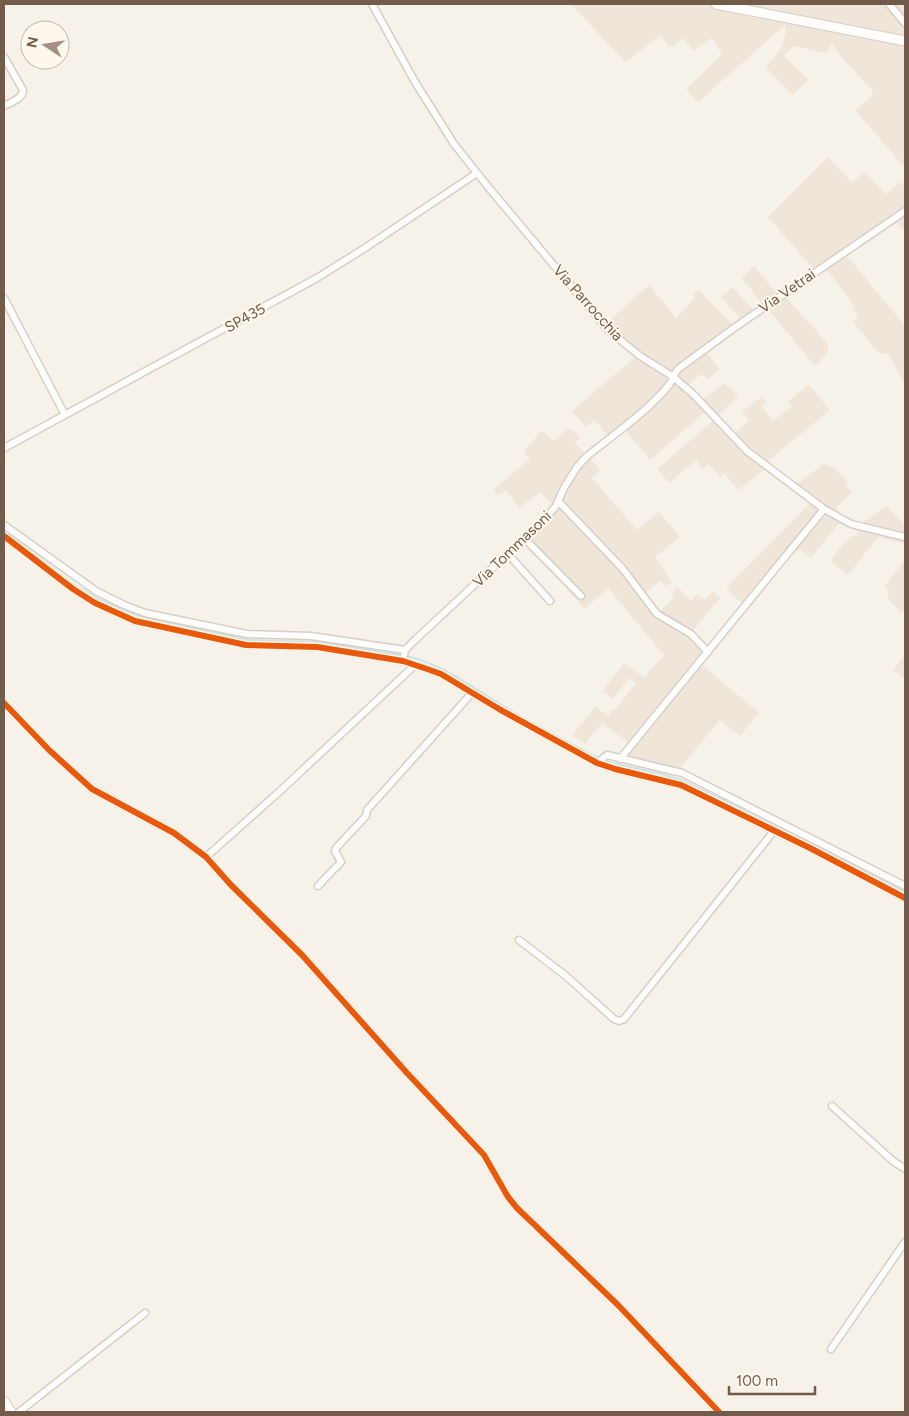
<svg xmlns="http://www.w3.org/2000/svg" width="909" height="1416" font-family="Figtree,sans-serif">
  <style>
    .residential { fill: #efe5d8 }
    .lines { fill: none; stroke-linecap: round; stroke-linejoin: round }
    .stream { stroke: #cde3e6; stroke-width: 2 }
    .minor-casing { stroke: #d5cfc8; stroke-width: 9 }
    .tertiary-casing { stroke: #d5cfc8; stroke-width: 11 }
    .secondary-casing { stroke: #d6cfc8; stroke-width: 11 }
    .minor { stroke: #fefdfc; stroke-width: 6 }
    .tertiary { stroke: #fefdfc; stroke-width: 9 }
    .secondary { stroke: #fefdfc; stroke-width: 9 }
    .cycleway-casing { stroke: #fef7eb; stroke-width: 9 }
    .cycleway { stroke: #e8590c; stroke-width: 6 }
    .labels { text-anchor: middle; dominant-baseline: central; stroke-width: 4; stroke-linejoin: round; paint-order: stroke }
    .street-label { font-size: 15px; fill: #735b4b; stroke: #fef7eb }
  </style>
  <rect width="100%" height="100%" fill="#f6f2ea"/>
  <g class="residential">
    <polygon points="570,4 905,4 905,168 855,110 873,95 872,93 873,91 843,59 831,43 826,53 793,46 784,56 809,80 792,95 766,67 782,47 786,32 785,25 698,102 686,89 722,54 711,38 693,51 684,38 670,48 660,35 626,62"/>
    <polygon points="828,157 852,183 865,172 886,194 901,182 905,187 905,231 897,222 847,256 905,326 905,385 890,356 887,353 880,354 853,322 858,317 852,310 855,307 829,272 825,270 818,274 768,217"/>
    <polygon points="754,266 778,295 782,293 828,344 827,354 815,366 767,308 706,352 720,370 707,379 702,374 688,384 703,399 725,383 738,397 718,416 735,433 749,421 742,412 761,397 767,402 762,407 773,421 792,406 788,401 809,385 830,410 768,461 772,464 738,490 725,474 720,477 709,464 703,469 696,460 669,483 657,469 713,421 705,412 650,460 624,429 611,439 594,420 586,427 572,411 634,358 601,328 650,284 653,290 676,318 695,298 693,295 699,290 733,325 741,320 721,297 733,287 754,311 763,305 742,278"/>
    <polygon points="570,429 580,437 575,443 600,470 592,478 637,530 659,512 680,537 655,557 672,582 666,586 660,581 645,593 659,612 674,597 671,593 678,587 691,601 697,594 705,600 713,591 720,598 692,632 712,651 701,664 759,713 740,736 720,720 675,774 622,762 629,743 602,723 585,744 572,736 595,706 608,716 613,709 615,710 636,683 629,678 613,699 602,691 624,664 644,677 664,655 608,588 585,609 521,538 544,516 553,505 540,492 519,508 506,490 497,495 494,489 530,459 524,451 542,430 554,441 565,431"/>
    <polygon points="824,464 835,468 848,483 845,486 853,492 836,508 839,511 838,515 861,524 887,506 905,526 905,544 878,537 848,575 830,561 844,543 859,532 840,522 811,558 800,549 798,551 794,549 746,607 726,588 810,503 791,488"/>
    <polygon points="905,560 905,609 902,613 888,599 889,590 884,587"/>
    <polygon points="905,655 905,677 904,678 893,670"/>
  </g>
  <g class="lines">
    <g class="stream">
      <polyline points="4,532 70,582 100,600 140,616 249,640 317,642 401,655"/>
      <path d="M406,656c36,7 68,33 99,51 31,19 63,35 95,52"/>
      <polyline points="604,761 662,774 681,780 717,797 905,892"/>
    </g>
    <g class="minor-casing">
      <g id="minor">
        <polyline points="372,4 415,82 454,144 489,188 609,331 640,356 672,376 693,394 747,451 824,509 851,524 905,537"/>
        <polyline points="889,4 905,23"/>
        <path d="M4,57l19,33c0,9 -12,12 -19,16"/>
        <polyline points="4,298 65,415"/>
        <polyline points="4,448 317,278 365,248 477,173"/>
        <polyline points="558,501 622,568 657,614 691,634 708,652"/>
        <polyline points="4,525 96,591 124,605 145,613 247,634 311,636 405,650"/>
        <polyline points="4,536 73,589 95,603 135,621 246,645 317,647 403,661 427,669 441,674 499,709 597,763 615,769 681,785 810,848 905,898"/>
        <polyline points="524,538 581,596"/>
        <polyline points="507,553 550,601"/>
        <path d="M403,661l2,-11 11,-11 127,-118 13,-15 8,-18 13,-21 9,-10c27,-22 61,-45 83,-72 4,-5 5,-11 9,-16l56,-41 171,-117"/>
        <polyline points="4,703 49,750 92,789 174,833 206,857 231,885 302,955 407,1073 484,1155 508,1197 517,1208 618,1305 719,1412"/>
        <polyline points="620,759 824,509"/>
        <polyline points="597,763 607,755 682,773 905,886"/>
        <polyline points="206,857 279,792 415,665"/>
        <polyline points="318,886 341,862 335,851 336,848 366,816 367,810 472,693"/>
        <polyline points="519,940 566,976 614,1019 619,1021 624,1019 774,831"/>
        <polyline points="832,1106 893,1161 905,1169"/>
        <polyline points="831,1349 905,1242"/>
        <polyline points="19,1412 145,1313"/>
      </g>
    </g>
    <g class="tertiary-casing">
      <polyline id="tertiary" points="4,1401 11,1412"/>
    </g>
    <g class="secondary-casing">
      <polyline id="secondary" points="716,4 905,41"/>
    </g>
    <use href="#minor" class="minor"/>
    <use href="#tertiary" class="tertiary"/>
    <use href="#secondary" class="secondary"/>
    <g class="cycleway-casing">
      <g id="cycleway">
        <polyline points="4,536 73,589 95,603 135,621 246,645 317,647 403,661 427,669 441,674 499,709 597,763 615,769 681,785 810,848 905,898"/>
        <polyline points="4,703 49,750 92,789 174,833 206,857 231,885 302,955 407,1073 484,1155 508,1197 517,1208 618,1305 719,1412"/>
      </g>
    </g>
    <use href="#cycleway" class="cycleway"/>
  </g>
  <g class="labels">
    <g class="street-label">
      <text transform="translate(787 291) rotate(-35)">Via Vetrai</text>
      <text transform="translate(588 303) rotate(48)">Via Parrocchia</text>
      <text transform="translate(245 318) rotate(-29)">SP435</text>
      <text transform="translate(512 549) rotate(-44)">Via Tommasoni</text>
    </g>
  </g>
  <rect width="909" height="1416" fill="none" stroke="#735b4b" stroke-width="10"/>
  <g transform="translate(45 45) rotate(282)"><circle r="24" fill="#fef7eb" stroke="#c6b9ab"/>
  <path d="M0-4L9 19L0 12L-9 19Z" fill="#a19083"/>
  <text y="-8" font-size="14" font-weight="bold" text-anchor="middle" fill="#735b4b">N</text>
  </g>
  <path d="M729 1386v8h86v-8" fill="none" stroke="#735b4b" stroke-width="2.5"/>
  <text x="736" y="1386" font-size="15" fill="#735b4b" stroke="#fef7eb" stroke-width="4" paint-order="stroke">100 m</text>
</svg>
